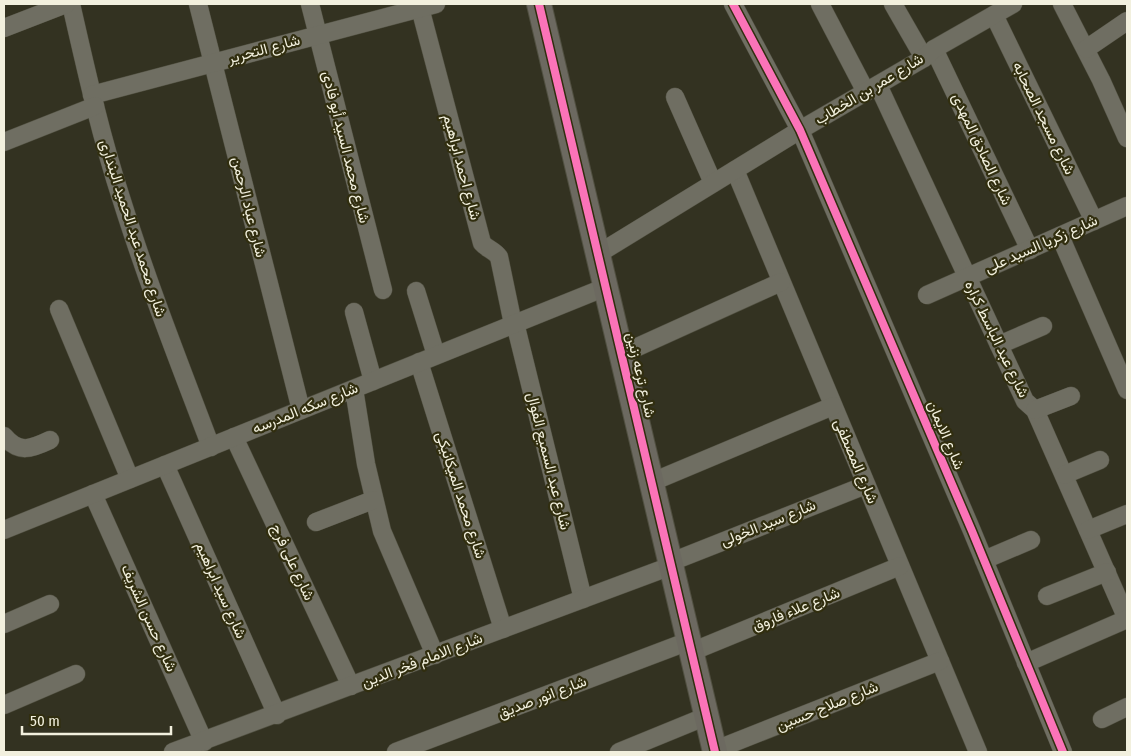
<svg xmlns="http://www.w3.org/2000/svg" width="1131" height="756" font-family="'Fira Sans Condensed',Vazirmatn,sans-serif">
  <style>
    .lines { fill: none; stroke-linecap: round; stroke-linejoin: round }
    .street-casing { stroke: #515041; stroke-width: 19 }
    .secondary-casing { stroke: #515041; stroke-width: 26 }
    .street { stroke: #6f6e62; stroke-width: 18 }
    .secondary { stroke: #6c6960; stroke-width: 24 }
    .cycleway-casing { stroke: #312e0f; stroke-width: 11 }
    .cycleway { stroke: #fb73b8; stroke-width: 8 }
    .labels { text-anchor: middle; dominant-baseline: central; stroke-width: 4.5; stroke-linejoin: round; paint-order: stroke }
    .street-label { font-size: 15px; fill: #f2f0de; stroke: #312e0f }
  </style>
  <rect width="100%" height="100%" fill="#333221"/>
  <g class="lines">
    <g class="street-casing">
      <g id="street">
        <path d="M71,4c15,66 30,133 51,197 26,83 58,164 89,246"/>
        <polyline points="198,4 301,410"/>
        <polyline points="310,4 383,290"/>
        <path d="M419,4l63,239c5,6 12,7 17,14l14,67"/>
        <polyline points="733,4 800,130 972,531 1063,752"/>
        <polyline points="820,4 866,92"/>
        <polyline points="893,4 924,58"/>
        <polyline points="1062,4 1101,80 1127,138"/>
        <polyline points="994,15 1094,221"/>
        <polyline points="4,28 66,4"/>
        <polyline points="934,49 1030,250"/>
        <polyline points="1086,49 1127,21"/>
        <polyline points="878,85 1025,401 1035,410 1127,619"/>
        <polyline points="92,95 436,4"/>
        <polyline points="675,97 713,183"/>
        <polyline points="4,142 95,106"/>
        <polyline points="735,170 978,752"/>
        <polyline points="1060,236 1127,390"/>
        <polyline points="598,254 800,130 924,58 934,49 1013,4"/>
        <polyline points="416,291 436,355"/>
        <polyline points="927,295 1127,206"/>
        <polyline points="59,309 130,479"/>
        <polyline points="354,312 373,381"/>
        <polyline points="515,323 583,599"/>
        <polyline points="999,345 1043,326"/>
        <polyline points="622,354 781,282"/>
        <polyline points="419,362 503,629"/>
        <polyline points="354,389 366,464 382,531 435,655"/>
        <polyline points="1035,410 1071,396"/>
        <path d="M4,436c15,18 27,13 46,4"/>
        <polyline points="234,437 351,686"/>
        <polyline points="165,465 277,715"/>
        <polyline points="1064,475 1100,460"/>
        <polyline points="652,482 833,406"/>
        <polyline points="93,494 204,742"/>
        <polyline points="316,522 373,500"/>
        <polyline points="4,530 606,287"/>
        <polyline points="1088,530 1127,514"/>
        <polyline points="984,560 1031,540"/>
        <polyline points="671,562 866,485"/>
        <polyline points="1047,596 1107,572"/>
        <polyline points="4,624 50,604"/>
        <polyline points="691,652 900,566"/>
        <polyline points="1026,663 1127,619"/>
        <polyline points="4,705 76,674"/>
        <polyline points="1102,719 1127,707"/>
        <polyline points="715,750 940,661"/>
        <polyline points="173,752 671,566"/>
        <polyline points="396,752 689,641"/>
        <polyline points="619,752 707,716"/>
      </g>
    </g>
    <g class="secondary-casing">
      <polyline id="secondary" points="539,4 715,752"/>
    </g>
    <use href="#street" class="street"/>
    <use href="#secondary" class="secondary"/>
    <g class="cycleway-casing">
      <g id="cycleway">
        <polyline points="539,4 715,752"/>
        <polyline points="733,4 800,130 972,531 1063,752"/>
      </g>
    </g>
    <use href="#cycleway" class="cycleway"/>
  </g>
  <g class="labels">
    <g class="street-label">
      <text transform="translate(264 49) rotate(-15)">شارع التحرير</text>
      <text transform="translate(869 89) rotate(-31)">شارع عمر بن الخطاب</text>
      <text transform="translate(1044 118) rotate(64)">شارع مسجد الصحابه</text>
      <text transform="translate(346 147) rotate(76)">شارع محمد السيد أبو فادى</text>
      <text transform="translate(982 149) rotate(65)">شارع الصادق المهدى</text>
      <text transform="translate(462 167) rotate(75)">شارع احمد ابراهيم</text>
      <text transform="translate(249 207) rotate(76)">شارع عباد الرحمن</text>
      <text transform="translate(133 228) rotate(72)">شارع محمد عبد الحميد البندارى</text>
      <text transform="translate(1041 244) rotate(-24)">شارع زكريا السيد على</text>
      <text transform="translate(997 339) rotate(64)">شارع عبد الباسط كراره</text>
      <text transform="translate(641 375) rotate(77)">شارع ترعه زنين</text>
      <text transform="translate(305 408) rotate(-22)">شارع سكه المدرسه</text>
      <text transform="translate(946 435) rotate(67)">شارع الايمان</text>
      <text transform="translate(549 461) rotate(76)">شارع عبد السميع الفوال</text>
      <text transform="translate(856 461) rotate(67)">شارع المصطفى</text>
      <text transform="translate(461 495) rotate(72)">شارع محمد الميكانيكى</text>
      <text transform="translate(768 523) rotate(-22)">شارع سيد الخولى</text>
      <text transform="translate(293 562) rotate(65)">شارع على فرج</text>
      <text transform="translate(221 590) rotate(66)">شارع سيد ابراهيم</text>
      <text transform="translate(796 609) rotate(-22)">شارع علاء فاروق</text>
      <text transform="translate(149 618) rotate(66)">شارع حسن الشريف</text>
      <text transform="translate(422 660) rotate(-21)">شارع الامام فخر الدين</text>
      <text transform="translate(542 697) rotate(-21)">شارع انور صديق</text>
      <text transform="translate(827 706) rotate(-22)">شارع صلاح حسين</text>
    </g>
  </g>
  <rect width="1131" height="756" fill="none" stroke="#f2f0de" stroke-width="10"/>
  <path d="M22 726v8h149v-8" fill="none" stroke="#f2f0de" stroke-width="2.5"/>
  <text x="30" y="726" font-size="15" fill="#f2f0de" stroke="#312e0f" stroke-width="4" paint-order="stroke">50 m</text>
</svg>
